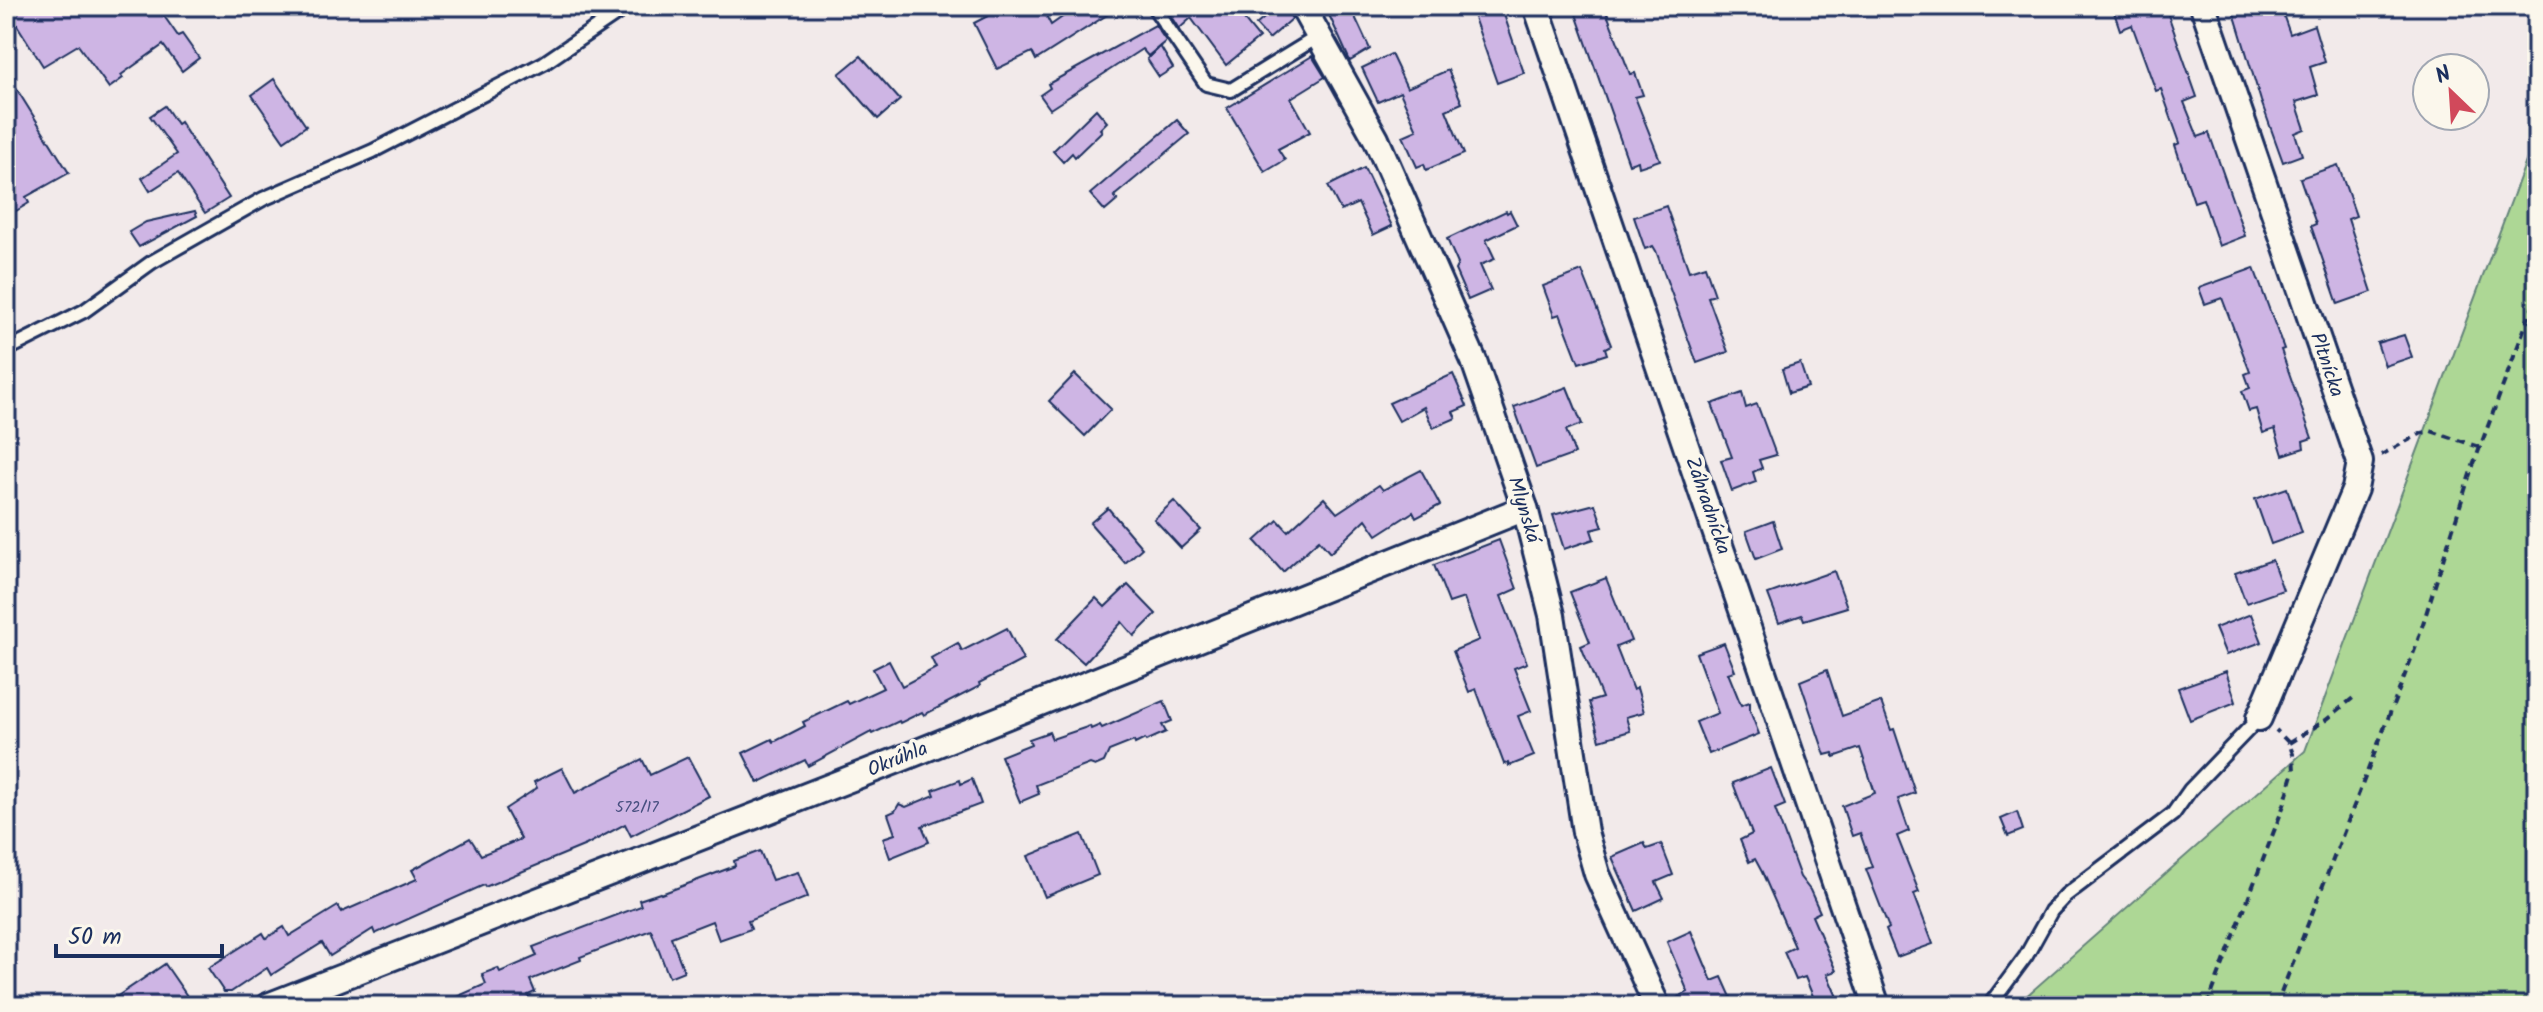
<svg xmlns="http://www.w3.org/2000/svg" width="2543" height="1012" font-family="Kalam,sans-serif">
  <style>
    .green { fill: #add795; stroke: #64837a; stroke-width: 2 }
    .building { fill: #ceb5e4; stroke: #1b2f5e; stroke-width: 2 }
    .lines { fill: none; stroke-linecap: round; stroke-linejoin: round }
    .lane-casing { stroke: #1b2f5e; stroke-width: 18 }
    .street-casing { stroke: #1b2f5e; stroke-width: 30 }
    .path { stroke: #1b2f5e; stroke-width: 4; stroke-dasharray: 8 6; stroke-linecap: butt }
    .lane { stroke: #fbf7ec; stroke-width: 12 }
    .street { stroke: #fbf7ec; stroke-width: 24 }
    .labels { text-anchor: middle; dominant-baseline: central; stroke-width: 7; stroke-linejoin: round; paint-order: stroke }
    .number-label { font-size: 16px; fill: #485080 }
    .street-label { font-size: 20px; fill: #1b2f5e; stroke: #fbf7ec }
  </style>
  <rect width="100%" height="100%" fill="#f2eaea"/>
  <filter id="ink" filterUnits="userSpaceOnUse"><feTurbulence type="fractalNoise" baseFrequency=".0125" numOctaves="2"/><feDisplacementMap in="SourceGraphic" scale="16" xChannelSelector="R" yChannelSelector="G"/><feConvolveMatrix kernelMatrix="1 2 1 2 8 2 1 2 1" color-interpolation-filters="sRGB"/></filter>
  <g filter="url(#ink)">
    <polygon class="green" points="2537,132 2537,1006 2015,1006 2305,751"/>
    <g class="building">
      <polygon points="22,6 157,6 178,36 182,34 199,58 182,71 163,45 121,75 123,78 109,88 78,45 43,66 10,14"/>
      <polygon points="1007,6 1041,6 1051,25 1078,6 1121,6 1036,60 1032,52 997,69 974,23"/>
      <polygon points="1180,6 1233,6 1259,38 1226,65 1191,18 1179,29 1170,15"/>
      <polygon points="1278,6 1286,6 1292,19 1269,39 1256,25"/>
      <polygon points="1325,6 1350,6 1370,49 1350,61"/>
      <polygon points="1470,6 1501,6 1524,73 1497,83"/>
      <polygon points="1588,6 1604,6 1630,74 1635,73 1643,95 1635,97 1660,160 1639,167 1638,161 1629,164 1575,11"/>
      <polygon points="2112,6 2165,6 2197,97 2184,102 2198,137 2209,133 2245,236 2219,246 2203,199 2194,202 2175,145 2180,143 2161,89 2156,91 2132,25 2120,30"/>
      <polygon points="2232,6 2280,6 2290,34 2314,25 2325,62 2310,67 2318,95 2296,102 2305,129 2295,133 2302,155 2283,162 2261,101"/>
      <polygon points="1155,25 1166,41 1148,56 1142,49 1050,109 1040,95 1050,88 1048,84"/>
      <polygon points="1160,46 1173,68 1159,77 1147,59"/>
      <polygon points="1391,54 1407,88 1448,70 1462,103 1446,110 1464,154 1426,170 1424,164 1417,167 1403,136 1417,130 1400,92 1378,102 1362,68"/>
      <polygon points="861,56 900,100 878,119 839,74"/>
      <polygon points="1312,56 1325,77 1291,98 1310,132 1278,149 1285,160 1265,172 1227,108"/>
      <polygon points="6,72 69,173 26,197 29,203 16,211 6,197"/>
      <polygon points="274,79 306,126 284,141 252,95"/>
      <polygon points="165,106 177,124 180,122 229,198 205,213 178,173 150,191 142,178 177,154 150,116"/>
      <polygon points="1096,109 1107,122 1100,129 1102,131 1075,157 1072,153 1063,162 1053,151"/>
      <polygon points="1177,120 1189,134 1114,196 1118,200 1105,211 1090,194"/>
      <polygon points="2338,165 2356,216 2348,219 2372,292 2338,304 2311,226 2316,224 2300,178"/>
      <polygon points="1364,168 1392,226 1373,235 1358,203 1341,211 1328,186"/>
      <polygon points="1666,206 1689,271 1705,266 1715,295 1708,297 1728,352 1697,363 1656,251 1653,246 1645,249 1634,217"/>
      <polygon points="195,211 197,216 139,247 129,232 146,222"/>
      <polygon points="1506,211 1507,213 1510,211 1517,225 1486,240 1495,259 1480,265 1491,290 1468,300 1455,270 1458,264 1447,239"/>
      <polygon points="2254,268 2284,349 2281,350 2312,438 2303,441 2304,448 2283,455 2275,429 2263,433 2256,409 2249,411 2242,391 2250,388 2245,374 2250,372 2222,298 2205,304 2199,288"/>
      <polygon points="1582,271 1611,345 1605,348 1607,354 1579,363 1560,314 1554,316 1543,286"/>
      <polygon points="2404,335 2412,357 2385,366 2377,343"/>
      <polygon points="1800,363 1808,387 1789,393 1782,369"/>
      <polygon points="1075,374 1111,409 1085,436 1049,401"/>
      <polygon points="1453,374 1467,406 1453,412 1456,418 1433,428 1424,407 1399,421 1389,403"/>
      <polygon points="1567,387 1582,424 1566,430 1575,454 1536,468 1514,407"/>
      <polygon points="1742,393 1746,408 1757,404 1776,455 1759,460 1762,468 1753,472 1756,482 1732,491 1721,460 1732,457 1712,404"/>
      <polygon points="1421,470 1440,505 1416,518 1413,512 1377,535 1366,519 1330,553 1319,540 1283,572 1255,541 1278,520 1288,531 1324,498 1337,513 1379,485 1383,490"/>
      <polygon points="2287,488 2302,533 2271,544 2255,499"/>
      <polygon points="1174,501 1201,530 1181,548 1154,519"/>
      <polygon points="1595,504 1603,527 1591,530 1594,539 1564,549 1553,515"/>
      <polygon points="1108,508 1142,548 1125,563 1090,523"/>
      <polygon points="1773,521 1782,549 1756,559 1746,531"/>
      <polygon points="1499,540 1517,589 1501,596 1527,663 1514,668 1531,711 1518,716 1534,756 1509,766 1508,763 1504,764 1476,689 1469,692 1453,651 1479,640 1464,598 1449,603 1434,565"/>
      <polygon points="2272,560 2283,590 2246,603 2235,573"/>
      <polygon points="1834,571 1847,607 1804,620 1802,615 1779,623 1768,594"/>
      <polygon points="1606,578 1631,641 1616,647 1633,690 1637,688 1644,712 1626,717 1630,731 1600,740 1589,702 1602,698 1581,646 1590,642 1570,592"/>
      <polygon points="1128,585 1156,614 1134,636 1122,622 1084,663 1057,639 1096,598 1105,607"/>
      <polygon points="2251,614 2262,642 2226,655 2215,628"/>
      <polygon points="1007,628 1023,660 979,683 980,686 924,715 922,712 900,723 899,721 872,734 871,732 808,766 805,760 758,783 743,753 772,739 774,742 805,726 803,722 847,701 849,704 883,688 873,669 889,661 902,686 936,668 931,658 958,643 962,651"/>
      <polygon points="1724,643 1735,671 1728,673 1741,705 1750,702 1750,711 1759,734 1709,754 1696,722 1718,713 1696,653"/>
      <polygon points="1827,670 1842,716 1881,702 1891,730 1894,729 1915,793 1898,799 1909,831 1897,836 1919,892 1914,894 1933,944 1897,957 1886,930 1889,928 1866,869 1872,867 1860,833 1852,836 1842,806 1875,793 1860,748 1834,757 1833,753 1825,755 1800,681"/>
      <polygon points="2226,671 2236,702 2190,720 2178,688"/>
      <polygon points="1164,701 1172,721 1162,725 1166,732 1146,741 1145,739 1135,744 1134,741 1109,751 1104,762 1095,766 1090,764 1036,785 1039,794 1020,802 1001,756 1031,744 1029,739 1049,732 1052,739 1090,726 1091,729 1100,725 1102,728"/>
      <polygon points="688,757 709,796 631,836 625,824 586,845 485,887 484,885 375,934 373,929 330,956 322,943 271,975 267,968 231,992 224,992 208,968 263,933 266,938 284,927 289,936 338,906 342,912 417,879 412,870 470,838 481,855 521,839 505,809 537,788 534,782 562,768 575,793 642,759 650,775"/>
      <polygon points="1771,768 1785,805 1775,809 1800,877 1810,890 1820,912 1812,916 1836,971 1827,974 1841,1006 1817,1006 1805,977 1796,980 1784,952 1795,947 1762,872 1755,859 1749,862 1740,840 1752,834 1733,783"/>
      <polygon points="972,779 981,804 922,826 929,842 890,858 883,838 895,834 888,814 895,811 899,804 906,807 935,795 933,790 960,780 961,784"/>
      <polygon points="2017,812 2023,830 2008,836 2001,819"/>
      <polygon points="1082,834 1098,875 1045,897 1028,856"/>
      <polygon points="1644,843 1647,849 1661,844 1673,875 1656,882 1664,898 1636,911 1612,857"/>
      <polygon points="760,851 772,880 798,872 808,897 748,921 751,929 719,940 712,921 671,937 684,971 669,977 651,930 580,957 581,960 530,980 535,992 528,995 532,1006 436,1006 486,984 482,974 498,968 500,972 537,956 533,947 641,906 639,900 660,893 661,894 735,866 734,861"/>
      <polygon points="1691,931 1712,981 1722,977 1735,1006 1672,1006 1671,1001 1688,992 1667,942"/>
      <polygon points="165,964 187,996 172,1006 103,1006"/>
    </g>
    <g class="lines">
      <g class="lane-casing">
        <g id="lane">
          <polyline points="1153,6 1206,84 1231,90 1319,36"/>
          <polyline points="6,350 84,311 152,262 263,199 373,151 544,63 628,6"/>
          <polyline points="1989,1006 2026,956 2051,911 2066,895 2173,814 2190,790 2259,718"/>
        </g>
      </g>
      <g class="street-casing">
        <g id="street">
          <polyline points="1302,6 1376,139 1474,361 1525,508 1552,615 1585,832 1597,874 1657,1006"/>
          <polyline points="1536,6 1877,1006"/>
          <polyline points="2203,6 2360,462 2355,489 2259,718"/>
          <polyline points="268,1006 898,760 1525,508"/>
        </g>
      </g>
      <g class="path">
        <polyline points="2381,455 2422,433 2431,431 2479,447"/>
        <polyline points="2289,743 2326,720 2353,698"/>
        <polyline points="2207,1006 2284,805 2294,771 2293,754 2289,743 2276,730"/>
        <polyline points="2276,1006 2415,649 2470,474 2537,295"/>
      </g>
      <use href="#lane" class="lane"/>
      <use href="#street" class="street"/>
    </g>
  </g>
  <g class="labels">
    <g class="number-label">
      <text x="637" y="807">572/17</text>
    </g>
    <g class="street-label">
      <text transform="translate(2326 365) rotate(71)">Pltnícka</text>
      <text transform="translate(1707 506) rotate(71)">Záhradnícka</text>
      <text transform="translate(1523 510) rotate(73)">Mlynská</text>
      <text transform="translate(898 760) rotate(-22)">Okrúhla</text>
    </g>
  </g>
  <rect width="2543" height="1012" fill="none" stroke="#fbf7ec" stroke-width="32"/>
  <rect x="16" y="16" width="2511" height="980" fill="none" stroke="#1b2f5e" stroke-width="3" filter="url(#ink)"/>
  <g transform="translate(2451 92) rotate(335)"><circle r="38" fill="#fbf7ec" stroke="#a1a7b3" stroke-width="2"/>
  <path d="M0-6L14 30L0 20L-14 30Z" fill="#d1495b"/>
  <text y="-12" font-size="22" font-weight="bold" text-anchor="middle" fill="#1b2f5e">N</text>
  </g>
  <path d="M56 944v12h166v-12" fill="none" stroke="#1b2f5e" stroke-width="4"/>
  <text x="68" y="944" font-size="24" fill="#1b2f5e" stroke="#fbf7ec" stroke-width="6" paint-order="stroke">50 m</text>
</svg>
